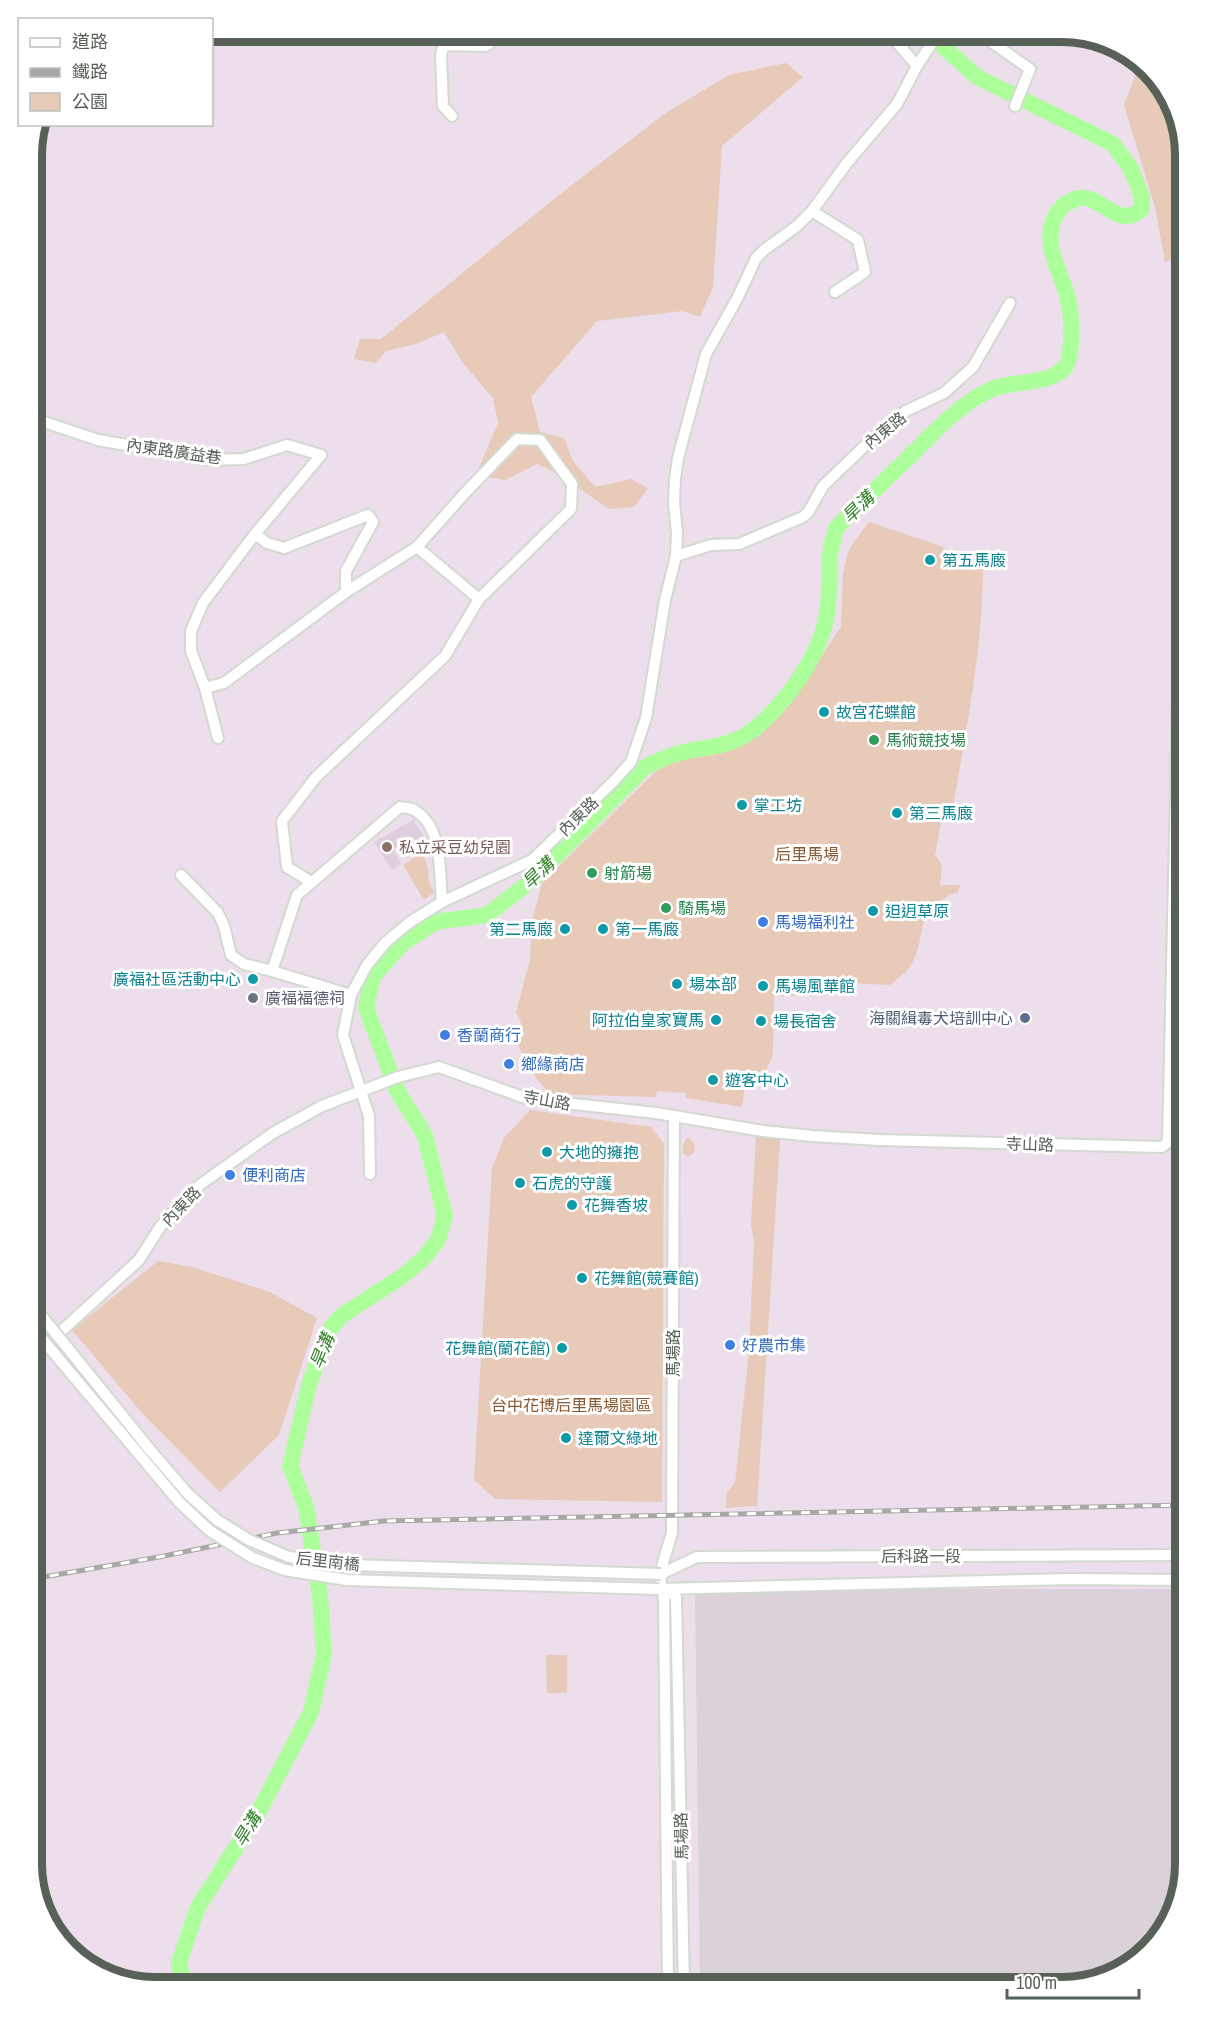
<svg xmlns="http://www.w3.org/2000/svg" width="1217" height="2019" font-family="'Archivo Narrow','Noto Sans TC',sans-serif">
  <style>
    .industrial { fill: #dad1d9 }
    .education { fill: #dfcfdd }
    .green { fill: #e7cab8 }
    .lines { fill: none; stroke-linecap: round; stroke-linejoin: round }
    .river { stroke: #adff9c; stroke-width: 16 }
    .minor-casing { stroke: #d2dad2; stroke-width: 14 }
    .minor { stroke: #fff; stroke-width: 10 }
    .rail-casing { stroke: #a6a9a6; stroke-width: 5 }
    .rail { stroke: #fff; stroke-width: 3; stroke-dasharray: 9; stroke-linecap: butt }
    .minor-bridge-casing { stroke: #d2dad2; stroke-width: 14; stroke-linecap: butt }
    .minor-bridge { stroke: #fff; stroke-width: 10 }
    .culture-dot { fill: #0f9aa8; stroke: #fff; stroke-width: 2 }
    .leisure-dot { fill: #2e9e5b; stroke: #fff; stroke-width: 2 }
    .education-dot { fill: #8d6e63; stroke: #fff; stroke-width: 2 }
    .shop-dot { fill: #3f7fe0; stroke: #fff; stroke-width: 2 }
    .worship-dot { fill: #6b7280; stroke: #fff; stroke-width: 2 }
    .service-dot { fill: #5c6f8a; stroke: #fff; stroke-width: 2 }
    .labels { text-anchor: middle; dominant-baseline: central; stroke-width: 6; stroke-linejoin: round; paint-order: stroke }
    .street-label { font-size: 16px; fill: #586158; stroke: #fff }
    .culture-label { font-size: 16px; fill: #0d838f; stroke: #fff; text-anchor: start }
    .leisure-label { font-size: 16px; fill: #27864d; stroke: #fff; text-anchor: start }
    .education-label { font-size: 16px; fill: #785e54; stroke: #fff; text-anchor: start }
    .park-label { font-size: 16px; fill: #89572f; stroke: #fff }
    .shop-label { font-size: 16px; fill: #366cbe; stroke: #fff; text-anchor: start }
    .worship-label { font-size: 16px; fill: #5b616d; stroke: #fff; text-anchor: start }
    .service-label { font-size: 16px; fill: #4e5e75; stroke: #fff; text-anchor: end }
    .water-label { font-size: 18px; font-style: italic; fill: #308027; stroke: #fff }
    .rim { fill: none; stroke: #586158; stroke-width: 8 }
  </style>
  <rect width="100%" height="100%" fill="#ecdeea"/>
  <polygon class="industrial" points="708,1581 836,1581 891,1589 1185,1589 1185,1864 1169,1926 1117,1975 1062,1987 700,1987 695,1589 700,1583"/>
  <polygon class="education" points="413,820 429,844 419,850 411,837 393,849 401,864 392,870 374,842"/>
  <g class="green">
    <polygon points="786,63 803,77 722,146 713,287 700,317 682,311 597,321 531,397 540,432 564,438 573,461 595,487 631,479 648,488 634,507 609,509 555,472 537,464 505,480 476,475 498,423 493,398 463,363 444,332 416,344 386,351 376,363 354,359 360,339 381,339 554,199 664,114 729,75"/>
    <polygon points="1140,64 1173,100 1185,155 1185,256 1165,262 1155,207 1124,105"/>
    <path d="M869,522l69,23 45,22c0,81 -17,161 -30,241l-11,7 -7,41c10,7 6,19 5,29h20l-2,7c-43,16 -30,31 -43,65 -5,13 -15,20 -25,28l-77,-4 -1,15h-38l-1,58 -6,15 -15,6 -7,10 -3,22 -56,-9v-5l-29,-2 -1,6 -107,-3 -21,-27 -12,-27c8,-10 6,-18 0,-28l14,-52 2,-38 10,-39 113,-111 13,-8 21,-6 25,-3 24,-8 18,-10 36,-37 49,-73 2,-54 4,-18 4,-9z"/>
    <path d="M421,853c11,12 3,28 14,39l-11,8 -21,-35z"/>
    <polygon points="530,1110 651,1127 664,1144 662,1502 495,1499 474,1480 492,1168 504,1138"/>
    <path d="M688,1137c5,4 8,8 6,16l-6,4 -5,-4c-1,-7 1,-11 5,-16z"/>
    <polygon points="756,1137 780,1139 757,1506 726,1508 727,1492 735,1483 749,1351 754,1243 751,1224"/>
    <polygon points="158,1261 192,1267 270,1292 317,1318 279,1435 220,1492 141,1412 72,1330"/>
    <polygon points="546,1655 567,1655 567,1693 547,1693"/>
    <rect x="553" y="1979" width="20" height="8"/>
  </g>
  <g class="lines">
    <path class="river" d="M184,1987l-5,-24 19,-56 60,-94 53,-101 13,-58 -4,-58 -14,-89 -16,-41 19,-81 21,-56 11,-13 62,-40 20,-17 15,-19 7,-24 -20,-80 -28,-46 -31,-82 7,-32 30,-33 32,-21 52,-7 45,-35 113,-113c14,-7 27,-13 43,-16 16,-3 33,-4 48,-11 36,-16 78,-75 88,-113 7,-23 4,-48 6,-72 1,-9 4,-18 6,-27 25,-24 50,-49 75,-73 25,-25 49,-51 81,-66 19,-9 64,-3 75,-25 3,-6 3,-15 4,-22 1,-17 0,-34 -5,-50 -9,-28 -28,-58 -4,-85 2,-3 7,-5 11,-7 26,-13 42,33 69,9v-12l-11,-28 -18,-25 -136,-67 -50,-45"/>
    <g class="minor-casing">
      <g id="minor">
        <polyline points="888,32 917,66"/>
        <polyline points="977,32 1030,69 1015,106"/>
        <polyline points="452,116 443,106 441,55 443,48 448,45 485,46 489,44 490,39 485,32"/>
        <polyline points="812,211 858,240 865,272 835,292"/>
        <polyline points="32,418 98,440 211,460 244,459 287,445 321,455 255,534 203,603 191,631 191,651 205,688 224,683 346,592 417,547 464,494 517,439 540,440 572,484 571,509 479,599 445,656 316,777 282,821 287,867 311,882"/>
        <polyline points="255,534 267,543 284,548 368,515 373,522 346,571 346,592"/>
        <polyline points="417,547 479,599"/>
        <polyline points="676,556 711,545 739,544 803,517 809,511 823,486 872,439 906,411 944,393 973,367 1010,303"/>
        <polyline points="205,688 218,738"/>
        <polyline points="181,875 218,913 224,926 231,955 244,964 272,971 351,995"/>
        <path d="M272,971l25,-76 103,-88c4,1 11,1 14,3 30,17 25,63 28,92"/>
        <polyline points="370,1174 369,1116 343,1035 351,995 367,965 385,943 410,922 442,902 532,860 614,781 631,762 646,718 665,600 676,556 677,533 674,503 675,479 678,458 706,354 738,297 756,258 764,250 797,226 812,211 847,163 897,104 917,66 939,32"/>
        <polyline points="32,1358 139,1260 160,1227 179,1205 201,1184 273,1133 322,1106 398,1077 439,1067 528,1099 656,1113 763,1131 812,1136 880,1140 1162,1147 1168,1142 1179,657 1185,642"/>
        <polyline points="661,1574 697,1557 1185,1555"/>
        <polyline points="659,1589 1070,1579 1185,1580"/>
        <polyline points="664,1591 676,1596 684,1987"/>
        <path d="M668,1987l-4,-388c-9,-21 2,-45 8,-66l2,-417"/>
      </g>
    </g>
    <use href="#minor" class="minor"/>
    <g class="rail-casing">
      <polyline id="rail" points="32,1579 159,1557 277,1533 384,1521 1185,1505"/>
    </g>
    <use href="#rail" class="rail"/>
    <g class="minor-bridge-casing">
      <g id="minor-bridge">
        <polyline points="32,1304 151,1451 188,1494 217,1520 249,1540 289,1557 349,1565 661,1574"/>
        <polyline points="32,1327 180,1503 210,1531 253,1558 285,1570 347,1580 659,1589"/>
      </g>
    </g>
    <use href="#minor-bridge" class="minor-bridge"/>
  </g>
  <g class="culture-dot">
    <circle cx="930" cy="560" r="6"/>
    <circle cx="824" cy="712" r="6"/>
    <circle cx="742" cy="805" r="6"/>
    <circle cx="897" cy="813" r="6"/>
    <circle cx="873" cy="911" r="6"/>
    <circle cx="565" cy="929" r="6"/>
    <circle cx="603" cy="929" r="6"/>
    <circle cx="253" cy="979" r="6"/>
    <circle cx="677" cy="984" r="6"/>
    <circle cx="763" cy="986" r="6"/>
    <circle cx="716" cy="1020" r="6"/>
    <circle cx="761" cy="1021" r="6"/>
    <circle cx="713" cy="1080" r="6"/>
    <circle cx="547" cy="1152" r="6"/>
    <circle cx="520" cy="1183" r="6"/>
    <circle cx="572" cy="1205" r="6"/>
    <circle cx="582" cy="1278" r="6"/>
    <circle cx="562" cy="1348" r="6"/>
    <circle cx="566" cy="1438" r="6"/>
  </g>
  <g class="leisure-dot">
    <circle cx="874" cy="740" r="6"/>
    <circle cx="592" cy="873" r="6"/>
    <circle cx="666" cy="908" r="6"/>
  </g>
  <circle class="education-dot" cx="387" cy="847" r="6"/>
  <g class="shop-dot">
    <circle cx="763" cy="922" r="6"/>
    <circle cx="445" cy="1035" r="6"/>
    <circle cx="509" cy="1064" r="6"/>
    <circle cx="230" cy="1175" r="6"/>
    <circle cx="730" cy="1345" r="6"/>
  </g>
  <circle class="worship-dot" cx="253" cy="998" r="6"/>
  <circle class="service-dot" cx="1025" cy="1018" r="6"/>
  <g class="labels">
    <g class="street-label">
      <text transform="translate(885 430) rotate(-39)">內東路</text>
      <text transform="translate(174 451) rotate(8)">內東路廣益巷</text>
      <text transform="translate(578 816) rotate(-44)">內東路</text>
      <text transform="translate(547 1100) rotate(10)">寺山路</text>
      <text transform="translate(1030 1144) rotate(2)">寺山路</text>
      <text transform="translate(181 1206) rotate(-46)">內東路</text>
      <text transform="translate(673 1353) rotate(-90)">馬場路</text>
      <text x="921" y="1556">后科路一段</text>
      <text transform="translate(328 1561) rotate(6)">后里南橋</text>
      <text transform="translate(681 1836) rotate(-91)">馬場路</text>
    </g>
    <g class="culture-label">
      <text x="942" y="560">第五馬廄</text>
      <text x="836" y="712">故宮花蝶館</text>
      <text x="754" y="805">掌工坊</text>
      <text x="909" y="813">第三馬廄</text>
      <text x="885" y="911">𨑨迌草原</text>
      <text x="553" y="929" text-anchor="end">第二馬廄</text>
      <text x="615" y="929">第一馬廄</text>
      <text x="241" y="979" text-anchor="end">廣福社區活動中心</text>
      <text x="689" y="984">場本部</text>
      <text x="775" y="986">馬場風華館</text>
      <text x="704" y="1020" text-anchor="end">阿拉伯皇家寶馬</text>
      <text x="773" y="1021">場長宿舍</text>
      <text x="725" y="1080">遊客中心</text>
      <text x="559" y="1152">大地的擁抱</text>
      <text x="532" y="1183">石虎的守護</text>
      <text x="584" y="1205">花舞香坡</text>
      <text x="594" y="1278">花舞館(競賽館)</text>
      <text x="550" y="1348" text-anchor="end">花舞館(蘭花館)</text>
      <text x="578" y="1438">達爾文綠地</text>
    </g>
    <g class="leisure-label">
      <text x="886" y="740">馬術競技場</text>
      <text x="604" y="873">射箭場</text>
      <text x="678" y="908">騎馬場</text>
    </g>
    <g class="education-label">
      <text x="399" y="847">私立采豆幼兒園</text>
    </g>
    <g class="park-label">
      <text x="807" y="854">后里馬場</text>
      <text x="571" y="1405">台中花博后里馬場園區</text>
    </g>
    <g class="shop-label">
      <text x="775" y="922">馬場福利社</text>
      <text x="457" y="1035">香蘭商行</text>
      <text x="521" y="1064">鄉緣商店</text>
      <text x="242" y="1175">便利商店</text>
      <text x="742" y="1345">好農市集</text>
    </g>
    <g class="worship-label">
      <text x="265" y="998">廣福福德祠</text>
    </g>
    <g class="service-label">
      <text x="1013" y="1018">海關緝毒犬培訓中心</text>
    </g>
    <g class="water-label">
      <text transform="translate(858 507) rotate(-44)">旱溝</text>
      <text transform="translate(538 873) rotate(-43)">旱溝</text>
      <text transform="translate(322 1351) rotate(-68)">旱溝</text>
      <text transform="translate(247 1829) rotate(-58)">旱溝</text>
    </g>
  </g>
  <path d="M0 0H1217V2019H0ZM155 42H1062A113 113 0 0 1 1175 155V1864A113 113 0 0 1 1062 1977H155A113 113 0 0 1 42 1864V155A113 113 0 0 1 155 42Z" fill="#fff" fill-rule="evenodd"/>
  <path class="rim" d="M155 42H1062A113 113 0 0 1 1175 155V1864A113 113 0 0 1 1062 1977H155A113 113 0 0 1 42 1864V155A113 113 0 0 1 155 42Z"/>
  <rect x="18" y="18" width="195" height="108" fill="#ffffff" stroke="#bcc0bc" stroke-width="1.5"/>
  <rect x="30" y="38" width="30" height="9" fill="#ffffff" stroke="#bcc0bc" stroke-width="1.5"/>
  <text x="72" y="48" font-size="18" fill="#586158">道路</text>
  <rect x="30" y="68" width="30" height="9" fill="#a6a9a6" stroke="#bcc0bc" stroke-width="1.5"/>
  <text x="72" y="78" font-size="18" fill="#586158">鐵路</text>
  <rect x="30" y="93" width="30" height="18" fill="#e7cab8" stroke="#bcc0bc" stroke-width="1.5"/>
  <text x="72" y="108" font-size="18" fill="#586158">公園</text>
  <path d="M1007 1989v9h132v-9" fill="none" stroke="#586158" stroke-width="3"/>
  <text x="1016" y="1989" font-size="18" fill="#586158" stroke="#ffffff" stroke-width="4.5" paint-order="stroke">100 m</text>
</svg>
